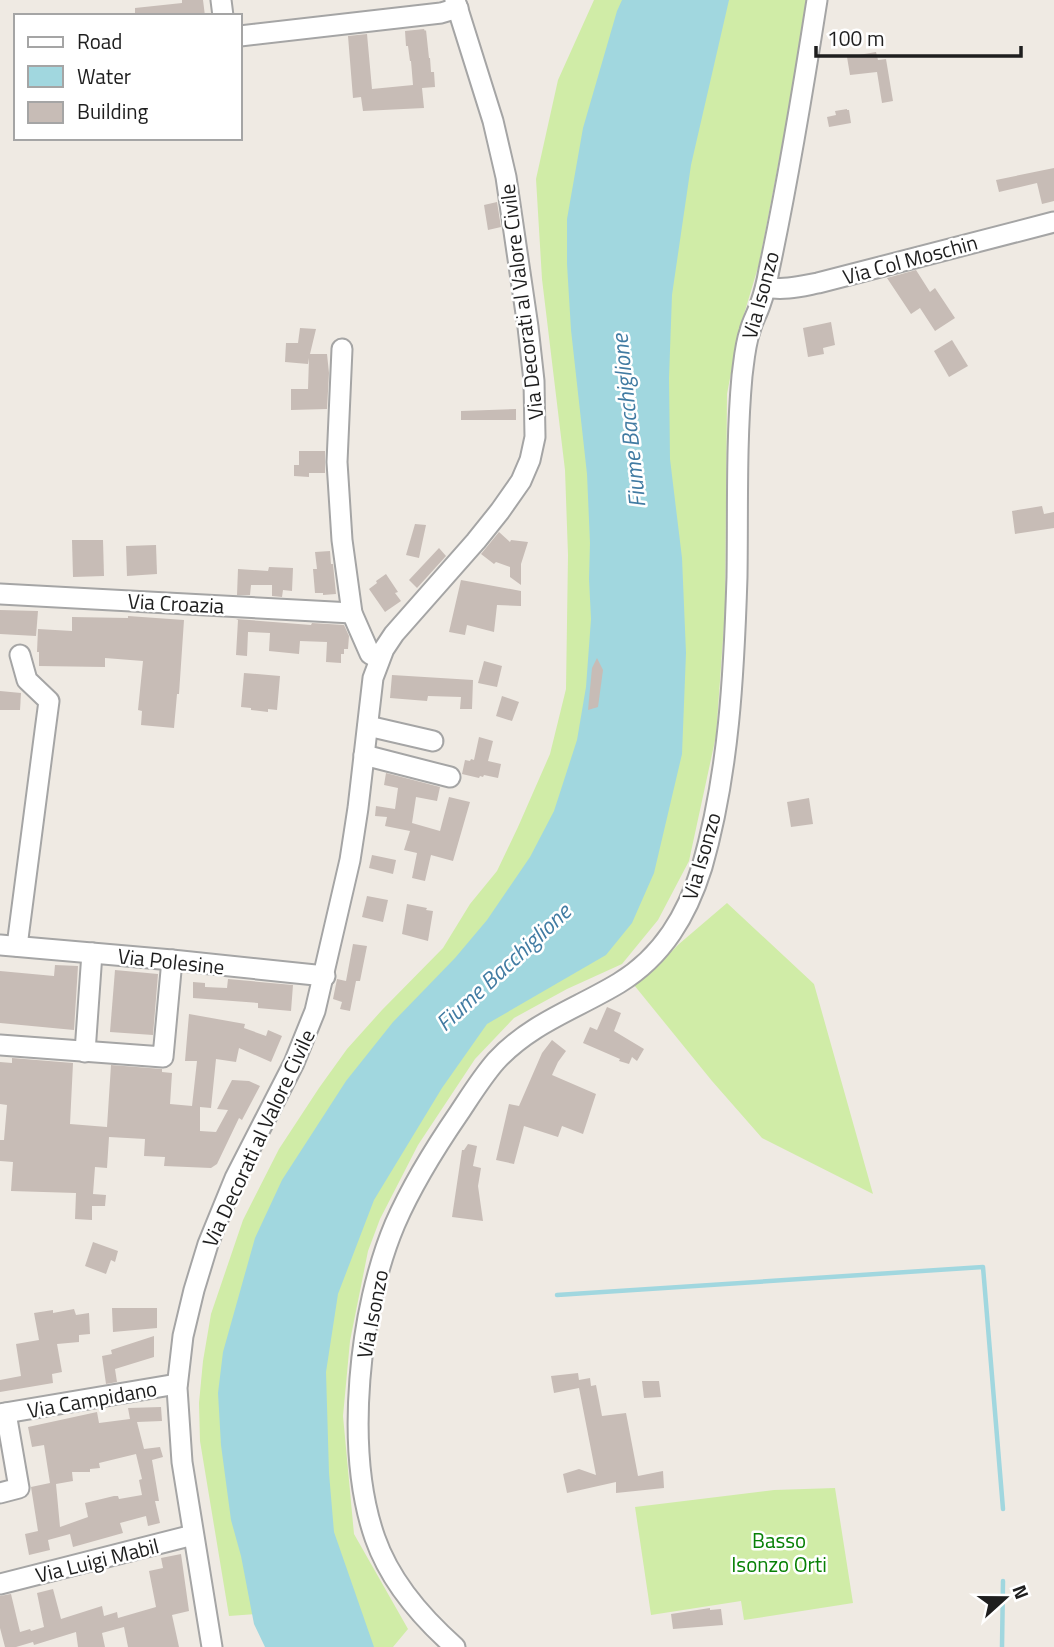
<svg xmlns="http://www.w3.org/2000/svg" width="1054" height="1647" font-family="'Titillium Web',sans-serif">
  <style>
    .grass { fill: #d0eca7 }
    .water { fill: #a1d7df }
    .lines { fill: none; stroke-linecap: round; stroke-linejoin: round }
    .stream { stroke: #a1d7df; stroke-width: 4.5 }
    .building { fill: #c7bcb6; fill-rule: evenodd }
    .minor-casing { stroke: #a5a5a5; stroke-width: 23 }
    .minor { stroke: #fff; stroke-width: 19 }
    .labels { text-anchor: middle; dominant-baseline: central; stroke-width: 5; stroke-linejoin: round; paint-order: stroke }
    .street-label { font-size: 21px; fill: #1e1e1e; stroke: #fff }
    .park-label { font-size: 21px; fill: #088106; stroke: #fff }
    .water-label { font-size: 23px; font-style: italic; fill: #417ba2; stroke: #fff }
  </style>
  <rect width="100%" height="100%" fill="#efeae3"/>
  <g class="grass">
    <polygon points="594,0 810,0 759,264 739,331 727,394 725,611 716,736 689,861 658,920 622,964 567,989 514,1018 475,1059 418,1145 380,1219 368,1251 350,1341 343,1416 354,1534 408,1629 393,1647 272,1647 256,1614 229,1616 200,1441 199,1403 203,1361 211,1314 243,1220 279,1149 319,1088 347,1049 382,1010 443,948 470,904 497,871 518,827 550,754 566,689 568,555 565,470 542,279 536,179 558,80"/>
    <polygon points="727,903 814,984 873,1194 762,1138 712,1081 634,985 649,974 679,944"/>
    <polygon points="835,1488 853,1603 744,1620 741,1601 651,1615 635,1507 774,1490"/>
  </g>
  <polygon class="water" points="622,0 729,0 691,165 672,295 669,378 670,459 682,558 686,653 682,754 654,873 632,923 606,955 487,1024 442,1088 374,1200 338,1294 326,1372 329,1473 334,1532 374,1647 265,1647 254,1624 241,1556 231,1520 221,1445 218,1393 223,1352 255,1238 282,1180 346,1081 393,1022 455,958 487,920 530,857 554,811 577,740 586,687 591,619 589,579 590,543 587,474 571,330 567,264 567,219 583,128 617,11"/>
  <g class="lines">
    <g class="stream">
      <polyline points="557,1295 983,1267 1003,1509"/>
      <polyline points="1002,1647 1003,1581"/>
    </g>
  </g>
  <g class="building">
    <polygon points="182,0 203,0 205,16 135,16 135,8 182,3"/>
    <polygon points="424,29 425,31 426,30 429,58 430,58 431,72 434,72 435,87 422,88 424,108 363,111 361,97 353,98 348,36 367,34 372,89 413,85 411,61 410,61 408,46 406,46 405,31"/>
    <polygon points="876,52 878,60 886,59 893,101 882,103 877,72 850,75 847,57"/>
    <polygon points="847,109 847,110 849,110 851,123 829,127 827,117 836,115 835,111"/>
    <polygon points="1054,168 1054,201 1042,204 1037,183 999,192 996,180"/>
    <polygon points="497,202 501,227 488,230 484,205"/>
    <polygon points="916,270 930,292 935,288 955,318 935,331 920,308 911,314 887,278"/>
    <polygon points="831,322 835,345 823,348 824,354 808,357 803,328"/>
    <polygon points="300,328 316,329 310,354 327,354 329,373 327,409 291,410 291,389 308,389 309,358 308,364 285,362 286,343 298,343"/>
    <polygon points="952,340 968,366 949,377 934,351"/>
    <polygon points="516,409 516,420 461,420 461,411"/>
    <polygon points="299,451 325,451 325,473 309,473 309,477 294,476 294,465 299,465"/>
    <polygon points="1042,506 1044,514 1054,512 1054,528 1015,534 1012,511"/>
    <polygon points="415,524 426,525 419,558 406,555"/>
    <polygon points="499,532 510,542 511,540 528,542 521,564 521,585 510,577 510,567 496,562 494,564 481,554"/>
    <polygon points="72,540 103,540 104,576 73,577"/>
    <polygon points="156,545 157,574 127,576 126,546"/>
    <polygon points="439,548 446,556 417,588 409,580"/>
    <polygon points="330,551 331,564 333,564 336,594 323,595 323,593 315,593 313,569 317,569 315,552"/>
    <polygon points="269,567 293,568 292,591 283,590 282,597 272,596 272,585 251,585 250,595 237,595 238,569 268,571"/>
    <polygon points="386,574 398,592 395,593 401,601 385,612 369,589 377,583 376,581"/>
    <polygon points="461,580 521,591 521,606 497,605 494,632 467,625 465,635 449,632"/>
    <polygon points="0,610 38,611 36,636 0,634"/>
    <polygon points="128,616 184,620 179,694 177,694 174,728 141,725 142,711 138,710 143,661 105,658 105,667 39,666 39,652 37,652 38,629 72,631 72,617 128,618"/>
    <polygon points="236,619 311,625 312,623 344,625 349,636 348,649 344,649 344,654 341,654 341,663 326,662 327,642 300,641 299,654 269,651 270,633 248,632 247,656 236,655 238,620"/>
    <polygon points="597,658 603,670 598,707 588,710 592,668"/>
    <polygon points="484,661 502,666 497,687 478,683"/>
    <polygon points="244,673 280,676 277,710 268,709 268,712 251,710 251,708 241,707"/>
    <polygon points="392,675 473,680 472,709 460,709 461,697 428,696 427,701 390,698"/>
    <polygon points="0,691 21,693 20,710 0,710"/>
    <polygon points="502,696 519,702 512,721 496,716"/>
    <polygon points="479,737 493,741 488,761 501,764 498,778 484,775 483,777 480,776 479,778 462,774 465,760 470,761 471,759 474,760"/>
    <polygon points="386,773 440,787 437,801 416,797 412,823 440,831 449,797 470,802 453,861 431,855 425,881 412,878 417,853 404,850 410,831 385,826 387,817 375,816 376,806 395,809 398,788 384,785"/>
    <polygon points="809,798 813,824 791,827 787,802"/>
    <polygon points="372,855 396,860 393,874 369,868"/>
    <polygon points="367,896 388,900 383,922 362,917"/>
    <polygon points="407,904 427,908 426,910 433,911 428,941 402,934"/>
    <polygon points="353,944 367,946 360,981 356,981 350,1011 340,1009 342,1002 333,999 337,979 346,981"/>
    <polygon points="55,965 78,966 74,1030 0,1023 0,971 54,976"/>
    <polygon points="115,970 158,974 153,1035 110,1032"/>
    <polygon points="228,979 293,985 291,1011 258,1008 258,1003 193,998 193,982 205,983 205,987 227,988"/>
    <polygon points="607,1007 621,1013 614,1031 644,1049 637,1061 632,1057 629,1064 619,1061 620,1059 583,1043 590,1027 597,1030"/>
    <polygon points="189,1014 245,1024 244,1028 266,1036 268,1030 282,1036 271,1062 239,1048 236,1062 216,1059 211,1108 200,1107 200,1131 216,1132 228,1110 217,1109 232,1080 249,1081 260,1086 242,1120 239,1118 217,1164 211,1168 164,1166 165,1157 144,1156 145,1139 109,1137 107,1168 95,1167 93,1194 106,1195 105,1206 92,1206 92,1220 75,1219 76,1193 11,1191 13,1162 0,1161 0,1140 4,1140 7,1105 0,1104 0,1062 12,1063 12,1058 73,1063 70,1124 107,1127 111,1065 162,1069 162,1072 172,1073 170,1104 192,1106 197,1061 185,1061"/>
    <polygon points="552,1040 566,1051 558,1062 552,1075 596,1094 583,1134 562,1126 558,1137 524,1126 514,1164 496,1160 509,1104 519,1106 542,1053"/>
    <polygon points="468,1144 477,1146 473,1166 481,1168 478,1186 483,1221 452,1217 462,1150 464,1150"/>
    <polygon points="93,1242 118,1251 115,1262 111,1260 106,1274 85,1266"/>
    <polygon points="112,1308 157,1308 157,1328 113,1332"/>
    <polygon points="74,1309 76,1315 89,1313 90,1334 79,1335 79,1342 57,1344 62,1372 52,1374 53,1383 0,1392 0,1380 21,1376 16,1344 39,1340 34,1313 53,1310 53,1313"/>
    <polygon points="154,1336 154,1357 115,1369 117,1382 106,1384 102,1356 112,1354 111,1350"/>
    <polygon points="578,1373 579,1380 590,1378 591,1386 596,1385 602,1416 626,1413 638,1476 663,1471 664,1488 616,1493 616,1482 567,1493 563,1474 579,1469 596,1475 579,1388 554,1393 551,1376"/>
    <polygon points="642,1381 659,1381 661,1397 644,1398"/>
    <path d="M161,1407l1,14 -25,1 7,27 16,-2 3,10 -11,3 7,41h-4l5,22 -12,3 -2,-10 -26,7 3,10 -50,14 -3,-13 -22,6 2,10 -21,5 -4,-21 13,-3 -7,-44 19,-4 -6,-38 -12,2 -4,-20 69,-15 2,11 31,-4 -2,-11zM136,1454l6,25 -3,1 3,15 -23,4 -1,-3h-4l-29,7 3,14 -28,10 -4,-43 17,-3 -1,-9h18v-3l10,-1 -1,-5z"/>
    <polygon points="181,1554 189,1611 172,1615 179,1647 128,1647 124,1627 102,1633 105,1647 78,1647 76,1632 34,1645 33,1642 16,1647 5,1647 0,1628 0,1596 11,1594 20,1632 30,1629 31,1631 44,1627 37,1593 53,1589 61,1619 102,1606 104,1616 117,1612 118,1618 156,1607 149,1571 163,1568 161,1558"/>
    <polygon points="710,1608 710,1610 721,1609 723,1625 673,1629 671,1614"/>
  </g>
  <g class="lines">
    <g class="minor-casing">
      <g id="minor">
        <polyline points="221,0 223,16"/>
        <polyline points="240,36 441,13 458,8"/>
        <path d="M766,287c17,4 36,-1 52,-4l236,-61"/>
        <polyline points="342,349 337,462 342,540 352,613 370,654 379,659"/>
        <polyline points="0,594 352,613"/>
        <polyline points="368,726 433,741"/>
        <polyline points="364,755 450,777"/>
        <polyline points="0,945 172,960 325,976"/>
        <polyline points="17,946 45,731 49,701 27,680 20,655"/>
        <polyline points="0,1045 163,1057 172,960"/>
        <polyline points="85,1052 92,953"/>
        <polyline points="0,1414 177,1384"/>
        <polyline points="0,1493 19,1488 6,1413"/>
        <polyline points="0,1584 193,1535"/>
        <polyline points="212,1647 182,1462 177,1388 183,1336 194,1290 208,1244 235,1178 294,1063 315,1011 350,860 358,808 373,678 384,649 394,634 476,541 500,511 521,481 530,460 535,437 534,381 528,327 506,177 493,121 455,0"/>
        <path d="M455,1647c-34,-30 -65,-66 -80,-109 -31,-89 -16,-229 20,-314 17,-39 40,-76 64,-111 12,-18 23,-36 37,-52 35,-38 80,-52 123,-78 44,-27 68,-68 83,-116 27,-94 32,-193 35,-290 1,-67 -1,-134 5,-201 2,-15 3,-31 8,-45 2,-9 7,-17 10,-26 4,-11 7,-23 9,-35 19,-89 34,-180 48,-270"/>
      </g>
    </g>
    <use href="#minor" class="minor"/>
  </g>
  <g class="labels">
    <g class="street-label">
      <text transform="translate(910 259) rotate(-15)">Via Col Moschin</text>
      <text transform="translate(760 295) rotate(-75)">Via Isonzo</text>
      <text transform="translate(521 302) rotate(-97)">Via Decorati al Valore Civile</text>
      <text transform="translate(176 603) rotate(3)">Via Croazia</text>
      <text transform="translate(701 856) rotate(-74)">Via Isonzo</text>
      <text transform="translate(171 961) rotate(6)">Via Polesine</text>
      <text transform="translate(258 1138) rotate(-65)">Via Decorati al Valore Civile</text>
      <text transform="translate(372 1314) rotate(-79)">Via Isonzo</text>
      <text transform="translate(92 1399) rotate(-10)">Via Campidano</text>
      <text transform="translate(97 1560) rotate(-14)">Via Luigi Mabil</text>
    </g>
    <g class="park-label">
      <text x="779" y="1540">Basso<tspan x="779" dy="24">Isonzo Orti</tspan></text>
    </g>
    <g class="water-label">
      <text transform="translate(628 421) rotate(-96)">Fiume Bacchiglione</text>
      <text transform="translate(503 967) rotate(-43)">Fiume Bacchiglione</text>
    </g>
  </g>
  <rect x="14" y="14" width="228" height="126" fill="#ffffff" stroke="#a5a5a5" stroke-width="2"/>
  <rect x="28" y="37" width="35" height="10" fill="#ffffff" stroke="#a5a5a5" stroke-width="2"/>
  <text x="77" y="49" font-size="21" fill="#1e1e1e">Road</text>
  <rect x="28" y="66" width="35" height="21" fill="#a1d7df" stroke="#a5a5a5" stroke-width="2"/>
  <text x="77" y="84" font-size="21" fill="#1e1e1e">Water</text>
  <rect x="28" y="102" width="35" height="21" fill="#c7bcb6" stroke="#a5a5a5" stroke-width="2"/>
  <text x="77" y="119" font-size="21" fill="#1e1e1e">Building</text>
  <g transform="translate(1005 1598) rotate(69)" stroke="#ffffff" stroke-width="5" paint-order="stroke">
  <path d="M0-5L12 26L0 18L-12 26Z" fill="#1e1e1e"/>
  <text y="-10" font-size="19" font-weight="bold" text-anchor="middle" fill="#1e1e1e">N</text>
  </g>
  <path d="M816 46v10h205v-10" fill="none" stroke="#1e1e1e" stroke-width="3.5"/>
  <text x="827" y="46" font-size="21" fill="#1e1e1e" stroke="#ffffff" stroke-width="5" paint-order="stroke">100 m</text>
</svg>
